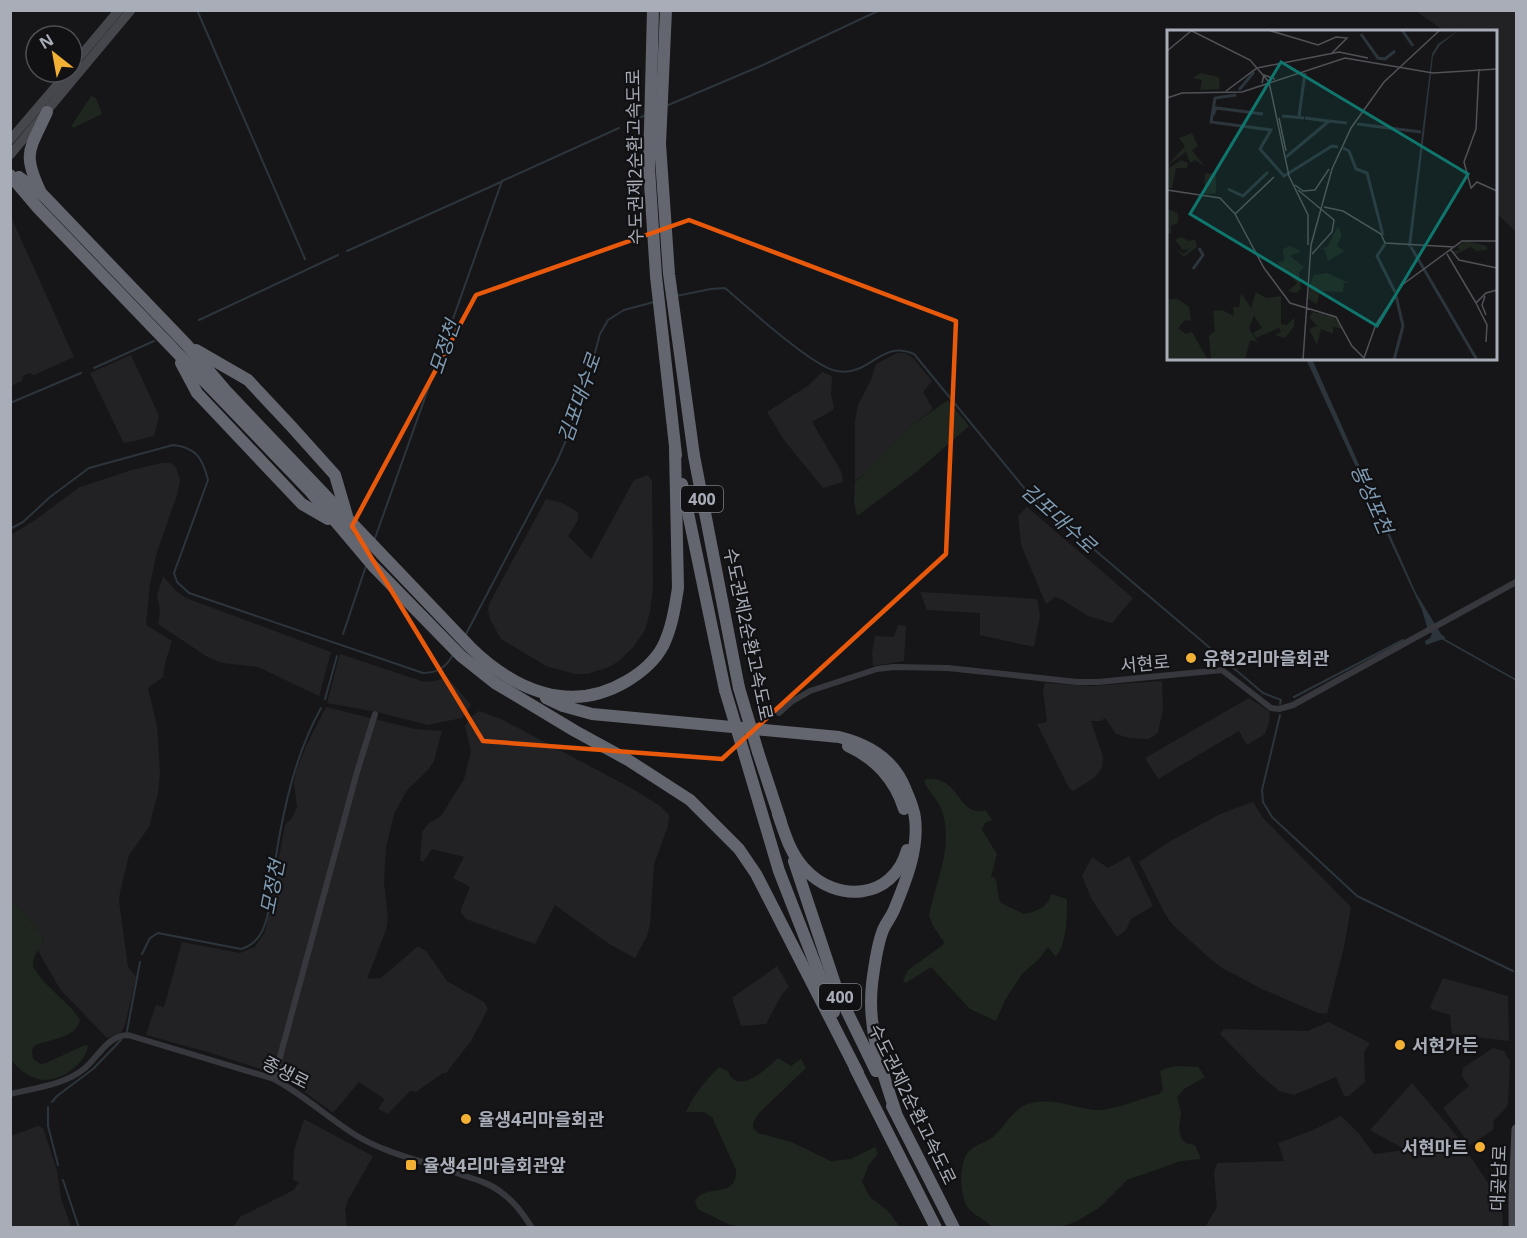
<svg xmlns="http://www.w3.org/2000/svg" width="1527" height="1238" font-family="'Noto Sans','Noto Sans KR',sans-serif">
  <style>
    .built { fill: #222225 }
    .green { fill: #1e261f }
    .water { fill: #2c353c }
    .lines { fill: none; stroke-linecap: round; stroke-linejoin: round }
    .stream { stroke: #2c353c; stroke-width: 2 }
    .street { stroke: #37383d; stroke-width: 6 }
    .secondary { stroke: #45474d; stroke-width: 9 }
    .highway { stroke: #63666e; stroke-width: 12 }
    .highway-bridge { stroke: #63666e; stroke-width: 12 }
    .marked { fill: none; stroke: #e8590c; stroke-width: 4.5; stroke-linejoin: round }
    .poi-dot { fill: #f2b134; stroke: #111113; stroke-width: 2 }
    .labels { text-anchor: middle; dominant-baseline: central; stroke-width: 4.5; stroke-linejoin: round; paint-order: stroke }
    .shield { fill: #111113; stroke: #7b7e86; stroke-width: 1.5 }
    .shield-label { font-size: 16px; font-weight: bold; fill: #a8adb8 }
    .street-label { font-size: 18px; fill: #a8adb8; stroke: #111113 }
    .poi-label { font-size: 18px; font-weight: bold; fill: #a8adb8; stroke: #111113; text-anchor: start }
    .water-label { font-size: 20px; font-style: italic; fill: #7f9bb3; stroke: #111113 }
    .inset-river { fill: none; stroke: #2c353c; stroke-width: 3 }
    .inset-road { fill: none; stroke: #505258; stroke-width: 1.5 }
    .view { fill: #0f766e; fill-opacity: 0.15; stroke: #0f766e; stroke-width: 3 }
    .inset-edge { fill: none; stroke: #a8adb8; stroke-width: 3 }
  </style>
  <rect width="100%" height="100%" fill="#161618"/>
  <g class="built">
    <polygon points="1416,11 1516,11 1516,232 1496,213 1496,32 1444,31"/>
    <polygon points="11,217 74,357 34,375 30,373 23,376 22,381 11,386"/>
    <polygon points="897,353 905,353 914,359 932,381 923,392 933,409 912,425 866,473 855,481 855,421 858,405 871,380 876,364"/>
    <polygon points="131,355 159,416 154,436 126,443 123,442 90,373"/>
    <polygon points="822,372 832,376 831,395 834,406 833,410 812,422 842,473 843,482 823,488 784,440 767,412 809,385"/>
    <polygon points="162,463 171,463 176,467 180,480 177,495 157,552 150,584 146,625 172,641 165,663 163,677 148,688 157,726 160,772 158,793 149,827 129,855 120,892 119,901 128,967 136,977 125,1025 121,1033 107,1038 60,989 37,949 43,940 43,936 16,904 11,903 11,535 35,520 80,487 132,470"/>
    <polygon points="648,475 652,481 653,587 650,612 645,630 634,646 619,661 609,667 587,674 575,674 546,666 501,639 491,621 488,611 489,604 546,499 562,503 578,512 578,520 568,536 591,559 634,480"/>
    <polygon points="1027,507 1133,598 1112,623 1088,616 1059,598 1055,597 1046,604 1021,545 1018,516"/>
    <polygon points="163,576 175,590 186,598 331,652 319,696 258,667 223,663 209,658 158,624 160,611 157,596"/>
    <polygon points="920,592 1037,599 1040,616 1034,647 980,635 980,613 927,610"/>
    <polygon points="898,625 906,626 904,661 873,666 872,653 875,636 894,637"/>
    <polygon points="340,654 424,682 435,681 447,677 471,705 462,718 428,725 377,712 327,703"/>
    <polygon points="1162,681 1163,709 1158,732 1154,736 1148,739 1129,738 1116,734 1105,718 1101,721 1091,721 1103,757 1102,768 1094,778 1073,791 1069,788 1037,724 1047,722 1043,690 1045,683 1090,686"/>
    <polygon points="1249,698 1269,711 1270,719 1265,734 1247,745 1239,731 1158,779 1145,758"/>
    <polygon points="326,707 415,729 442,731 434,761 429,769 407,790 394,814 386,848 384,882 388,918 386,930 367,979 381,978 418,946 427,952 447,981 484,1002 488,1009 471,1041 446,1073 443,1073 416,1092 410,1091 388,1114 378,1109 385,1099 359,1082 333,1113 298,1087 276,1074 211,1053 146,1035 156,1005 164,1007 182,942 240,953 255,947 265,932 285,825 292,818 297,807 294,783 296,771 306,746"/>
    <polygon points="479,711 501,719 633,789 660,806 669,815 668,826 654,864 650,924 647,936 635,958 609,944 555,905 535,944 466,919 461,913 461,909 470,887 453,878 464,857 432,849 424,861 420,861 422,832 429,823 441,816 464,779 471,751 465,726 470,718"/>
    <polygon points="1253,802 1263,818 1351,907 1344,947 1327,1014 1318,1013 1262,989 1222,968 1207,956 1172,924 1165,914 1139,862 1169,842 1220,814"/>
    <polygon points="1129,856 1153,906 1131,919 1126,930 1117,937 1092,900 1082,876 1092,857 1108,868"/>
    <polygon points="777,966 789,987 782,994 766,1024 741,1026 732,998"/>
    <polygon points="1443,978 1508,996 1509,1041 1452,1034 1450,1015 1431,1009 1430,1007"/>
    <polygon points="1329,1022 1370,1043 1364,1052 1365,1082 1349,1096 1344,1096 1336,1077 1294,1095 1279,1091 1261,1076 1220,1034 1224,1029 1307,1031"/>
    <polygon points="1493,1048 1504,1051 1510,1061 1508,1103 1506,1108 1494,1120 1493,1130 1470,1145 1443,1108 1469,1086 1462,1076 1463,1068"/>
    <polygon points="1412,1083 1457,1136 1498,1198 1502,1208 1503,1227 1205,1227 1217,1207 1214,1173 1217,1163 1284,1161 1278,1143 1311,1131 1341,1116 1360,1135 1374,1154 1406,1150 1370,1130"/>
    <polygon points="304,1119 373,1156 347,1202 345,1209 347,1227 233,1227 240,1217 294,1190 296,1186 299,1182 293,1180 294,1151"/>
    <polygon points="38,1126 43,1128 51,1152 57,1171 61,1198 71,1227 11,1227 11,1136"/>
  </g>
  <g class="green">
    <polygon points="91,96 96,98 102,114 73,128 72,125"/>
    <polygon points="948,400 969,426 915,473 857,516 854,502 855,482 866,473 912,425"/>
    <path d="M926,779c34,-4 33,40 59,31l7,10 -7,3 -3,7 15,24 -6,23 4,1c4,9 1,17 6,25l23,11c11,-2 25,-7 27,-20l16,5c0,19 0,43 -11,58l-8,-10 -10,13 -16,14 -17,26 -9,21 -26,-12 -39,-42 -25,16 -3,-2 5,-11 35,-25 1,-3 -11,-16 -4,-10c6,-34 24,-66 14,-102 -3,-13 -13,-20 -19,-32z"/>
    <path d="M11,903l5,1 27,32c0,12 -11,16 -10,31l10,14 30,29 7,10c-6,20 -30,18 -46,26l-2,4 1,9 8,5 5,-1 39,-18 3,1c-4,20 -30,38 -50,33 -11,-3 -20,-11 -27,-19z"/>
    <path d="M778,1058l13,8 10,-7 5,9 -48,46 -5,9v5l5,5 33,9 40,19 20,-2 24,-12 3,7 -10,12 -6,16 8,15 18,14 12,16h-160l-12,-3 -30,-15 -3,-7c8,-20 42,-1 41,-32l-24,-53 -8,-5h-18c8,-18 19,-31 33,-45l9,4c10,26 39,-3 50,-13z"/>
    <path d="M1177,1066l21,1 7,10 -21,12 -7,8 4,15 -2,17 2,9 5,5 9,2 6,14 -20,2 -54,19 -28,28 -24,14 -15,5h-68c-6,-7 -15,-10 -22,-17 -11,-10 -12,-50 0,-60 7,-6 17,-8 24,-14 15,-14 19,-30 42,-34 21,-3 40,6 60,8 17,1 45,-12 63,-16l4,-4 -3,-19 4,-2z"/>
  </g>
  <polygon class="water" points="1306,359 1312,359 1416,593 1441,634 1446,638 1426,645 1425,641 1430,638 1432,634 1427,627 1422,610"/>
  <g class="lines">
    <g class="stream">
      <polyline points="197,10 305,259"/>
      <polyline points="666,106 763,65 880,10"/>
      <polyline points="636,120 647,114"/>
      <polyline points="347,251 501,182"/>
      <path d="M676,296l35,-7 14,-1c21,18 89,80 112,83 33,6 44,-32 77,-17l116,141 233,198 18,7 -1,4"/>
      <polyline points="199,320 338,255"/>
      <polyline points="94,368 154,341"/>
      <polyline points="10,403 81,373"/>
      <path d="M10,529l13,-7 27,-25 39,-29 84,-23c23,2 30,14 35,35l-34,93 3,9 12,11 234,80c15,0 23,-6 30,-18"/>
      <polyline points="374,541 502,181 619,128"/>
      <polyline points="343,634 366,566"/>
      <polyline points="466,634 557,461 580,408 600,334 608,320 624,310 654,302"/>
      <polyline points="1443,639 1516,680"/>
      <polyline points="1294,697 1403,640"/>
      <polyline points="325,699 337,656"/>
      <polyline points="1280,715 1262,790 1263,802 1272,817 1357,896 1513,971"/>
      <path d="M142,954l8,-16 8,-5 83,16c13,-4 20,-12 24,-25 7,-21 8,-46 11,-68 8,-50 20,-103 45,-148"/>
      <polyline points="127,1031 140,962"/>
      <polyline points="52,1102 57,1096 93,1069 121,1040"/>
      <polyline points="48,1107 48,1126 58,1165"/>
      <polyline points="63,1180 79,1228"/>
    </g>
    <g class="street">
      <polyline points="779,713 791,702 810,691 877,669 894,667 948,668 1077,682 1098,682 1222,670 1271,708 1279,709 1293,705 1516,582"/>
      <polyline points="274,1079 357,772 375,714"/>
      <path d="M10,1094c25,-6 55,-9 75,-26 15,-13 22,-32 43,-33l146,44c30,16 54,39 83,57 34,20 72,26 108,40 13,4 26,8 37,17 13,9 22,22 30,35"/>
    </g>
    <g class="secondary">
      <polyline points="72,66 119,10"/>
      <polyline points="10,140 68,72"/>
      <polyline points="10,155 131,10"/>
      <polyline points="1513,1228 1513,1198 1516,1129"/>
    </g>
    <g class="highway">
      <polyline points="653,10 649,168 656,276 676,455"/>
      <polyline points="666,10 660,144 669,274 694,456 739,688"/>
      <polyline points="10,175 38,208 309,490 373,566 461,656 495,683 575,731 628,760 690,800 739,849 756,874 858,1073"/>
      <path d="M19,177l23,17 144,150 40,47 244,256c44,43 100,68 157,34 15,-9 28,-20 36,-35 9,-18 12,-39 15,-58l-3,-139"/>
      <path d="M41,193c-19,-40 -12,-42 6,-81"/>
      <polyline points="196,350 248,380 291,426 335,475 347,516"/>
      <polyline points="181,363 197,393 302,504 328,519"/>
      <polyline points="682,484 725,690"/>
      <path d="M546,698l17,8 29,8 247,23c29,7 54,21 66,51 4,9 9,20 10,30 4,31 -9,63 -21,92 -3,7 -8,13 -11,20 -6,15 -9,38 -11,54 -5,45 10,87 24,129"/>
      <path d="M848,746c27,12 47,34 56,63"/>
      <polyline points="758,752 781,822"/>
      <polyline points="744,753 779,871 834,1012"/>
      <path d="M778,814c7,20 12,39 26,54 32,36 89,32 103,-18"/>
      <polyline points="794,861 838,993 876,1071"/>
      <polyline points="855,1068 936,1228"/>
      <polyline points="892,1106 954,1228"/>
    </g>
    <g class="highway-bridge">
      <polyline points="739,688 758,752"/>
      <polyline points="725,690 744,753"/>
    </g>
  </g>
  <path class="marked" d="M689,220l267,101 -10,233 -224,205 -239,-18 -131,-215 124,-231z"/>
  <g class="poi-dot">
    <circle cx="1191" cy="658" r="6"/>
    <circle cx="1400" cy="1045" r="6"/>
    <circle cx="466" cy="1119" r="6"/>
    <circle cx="1480" cy="1147" r="6"/>
    <rect x="405" y="1159" width="12" height="12" rx="3"/>
  </g>
  <g class="labels">
    <g class="shield">
      <rect x="681" y="486" width="42" height="26" rx="4.5"/>
      <rect x="819" y="984" width="42" height="26" rx="4.5"/>
    </g>
    <g class="shield-label">
      <text x="702" y="499">400</text>
      <text x="840" y="997">400</text>
    </g>
    <g class="street-label">
      <text transform="translate(634 157) rotate(-91)">수도권제2순환고속도로</text>
      <text transform="translate(749 634) rotate(78)">수도권제2순환고속도로</text>
      <text transform="translate(1145 663) rotate(-5)">서현로</text>
      <text transform="translate(286 1072) rotate(27)">종생로</text>
      <text transform="translate(913 1104) rotate(64)">수도권제2순환고속도로</text>
      <text transform="translate(1498 1178) rotate(-88)">대곶남로</text>
    </g>
    <g class="poi-label">
      <text x="1203" y="658">유현2리마을회관</text>
      <text x="1412" y="1045">서현가든</text>
      <text x="478" y="1119">율생4리마을회관</text>
      <text x="1468" y="1147" text-anchor="end">서현마트</text>
      <text x="423" y="1165">율생4리마을회관앞</text>
    </g>
    <g class="water-label">
      <text transform="translate(444 347) rotate(-71)">모정천</text>
      <text transform="translate(579 398) rotate(-71)">김포대수로</text>
      <text transform="translate(1372 499) rotate(66)">봉성포천</text>
      <text transform="translate(1059 518) rotate(42)">김포대수로</text>
      <text transform="translate(272 887) rotate(-79)">모정천</text>
    </g>
  </g>
  <g transform="translate(1167 30)">
    <rect width="330" height="330" fill="#161618"/>
    <path d="M33,43l19,4 1,12 -20,1 2,-10 -9,-2zM25,103l6,13 -6,4 12,16 -9,-6 -5,3 -4,-11 -19,14 18,-20 -6,-8zM14,130l7,3 -1,5h-11l-4,20h-3v-20zM38,143l11,1v19l-9,1 5,4 -8,-5zM0,179l11,4v10l-7,3v8l-4,-1zM171,196l4,9 -5,11 8,5 -17,10 -4,-12h-5l8,-2zM14,207l8,4 6,-2 2,8 -13,10 -8,-8 8,5 5,-5 -6,1 -8,-10zM299,211l21,5v4l-11,1 -5,-4 -17,8 -1,-4 7,-1 -3,-4zM123,216l11,5 -11,5 14,11 -5,5 2,17 -5,4 -8,-2 9,-8 -20,-21 7,-1 -1,-12zM160,243l22,10h-5l-1,9 -23,-1 -3,13 -9,-5 3,-18 3,-6zM89,262l10,6 15,-2v28l6,1 7,-7v8l-9,12 -10,-3 6,-3 -2,-4 -23,10 -3,-5 9,-5 -8,-12 -5,12 8,14 -7,-2 -5,20h-34l-2,-24 6,-5 -2,-20 9,-1 12,6 -1,-9h6l2,-14 10,15zM0,269h11l11,8 2,14 -6,-1 -7,8 8,6 6,-2 16,28h-41zM146,282l21,5 9,12 -10,-2v7l-12,-5 -4,16 -8,-16 8,-3 -8,-9z" fill="#1e261f"/>
    <path d="M292,0l-19,15 -7,11 -22,191 -3,-1 24,-192 6,-10z" fill="#2c353c"/>
    <path class="inset-river" d="M235,0l11,16M194,4l17,24 7,1 10,-8M72,60l15,-18M69,65l-21,3 -4,24 60,8 -11,19 24,27 48,-30 6,1M46,85l3,-7 47,6M115,86l22,2M132,86l6,-43M138,88l23,3M190,94l64,8M176,118l6,3 7,18 11,4 16,62M119,127l43,-36 18,2M61,159l15,7 25,-24M218,214l-8,12 18,36M244,217l66,113M26,239l10,-14 -4,-7M227,330l9,-34 -7,-30"/>
    <path class="inset-road" d="M23,0l60,30 19,22M101,0l50,15 18,-8 11,1 -16,16M0,21l24,-20M312,39l-3,60 -12,33 7,26 6,-6 20,9M102,52l20,94 19,39v30M95,53l2,-8 11,4M59,61l31,-23 82,-16 29,6M0,68l15,-5 60,-1 103,-34 88,15 64,-4M112,88l7,33M128,155l8,6 12,-1 14,-21M0,160l53,8 15,16 29,54 26,35 46,14 16,29 12,12M131,160l36,30 -2,12 -20,22M157,177l19,4 38,23 4,9 69,4M68,184l39,-37M284,220l8,10 38,8M280,224l29,49M318,266l-3,9 4,10M319,312l1,-17 -11,-22 10,-10 11,-3M197,328l12,-34 26,-39 60,-44h35M136,330l8,-115 21,-76 19,-41 33,-46 56,-52"/>
    <path class="view" d="M114,32l187,112 -91,152 -187,-112z"/>
    <rect width="330" height="330" class="inset-edge"/>
  </g>
  <rect width="1527" height="1238" fill="none" stroke="#a8adb8" stroke-width="24"/>
  <g transform="translate(54 54) rotate(329)"><circle r="28" fill="#111113" stroke="#4d4f55" stroke-width="1.5"/>
  <path d="M0-4.5L10 22L0 15L-10 22Z" fill="#f2b134"/>
  <text y="-9" font-size="16" font-weight="bold" text-anchor="middle" fill="#a8adb8">N</text>
  </g>
</svg>
